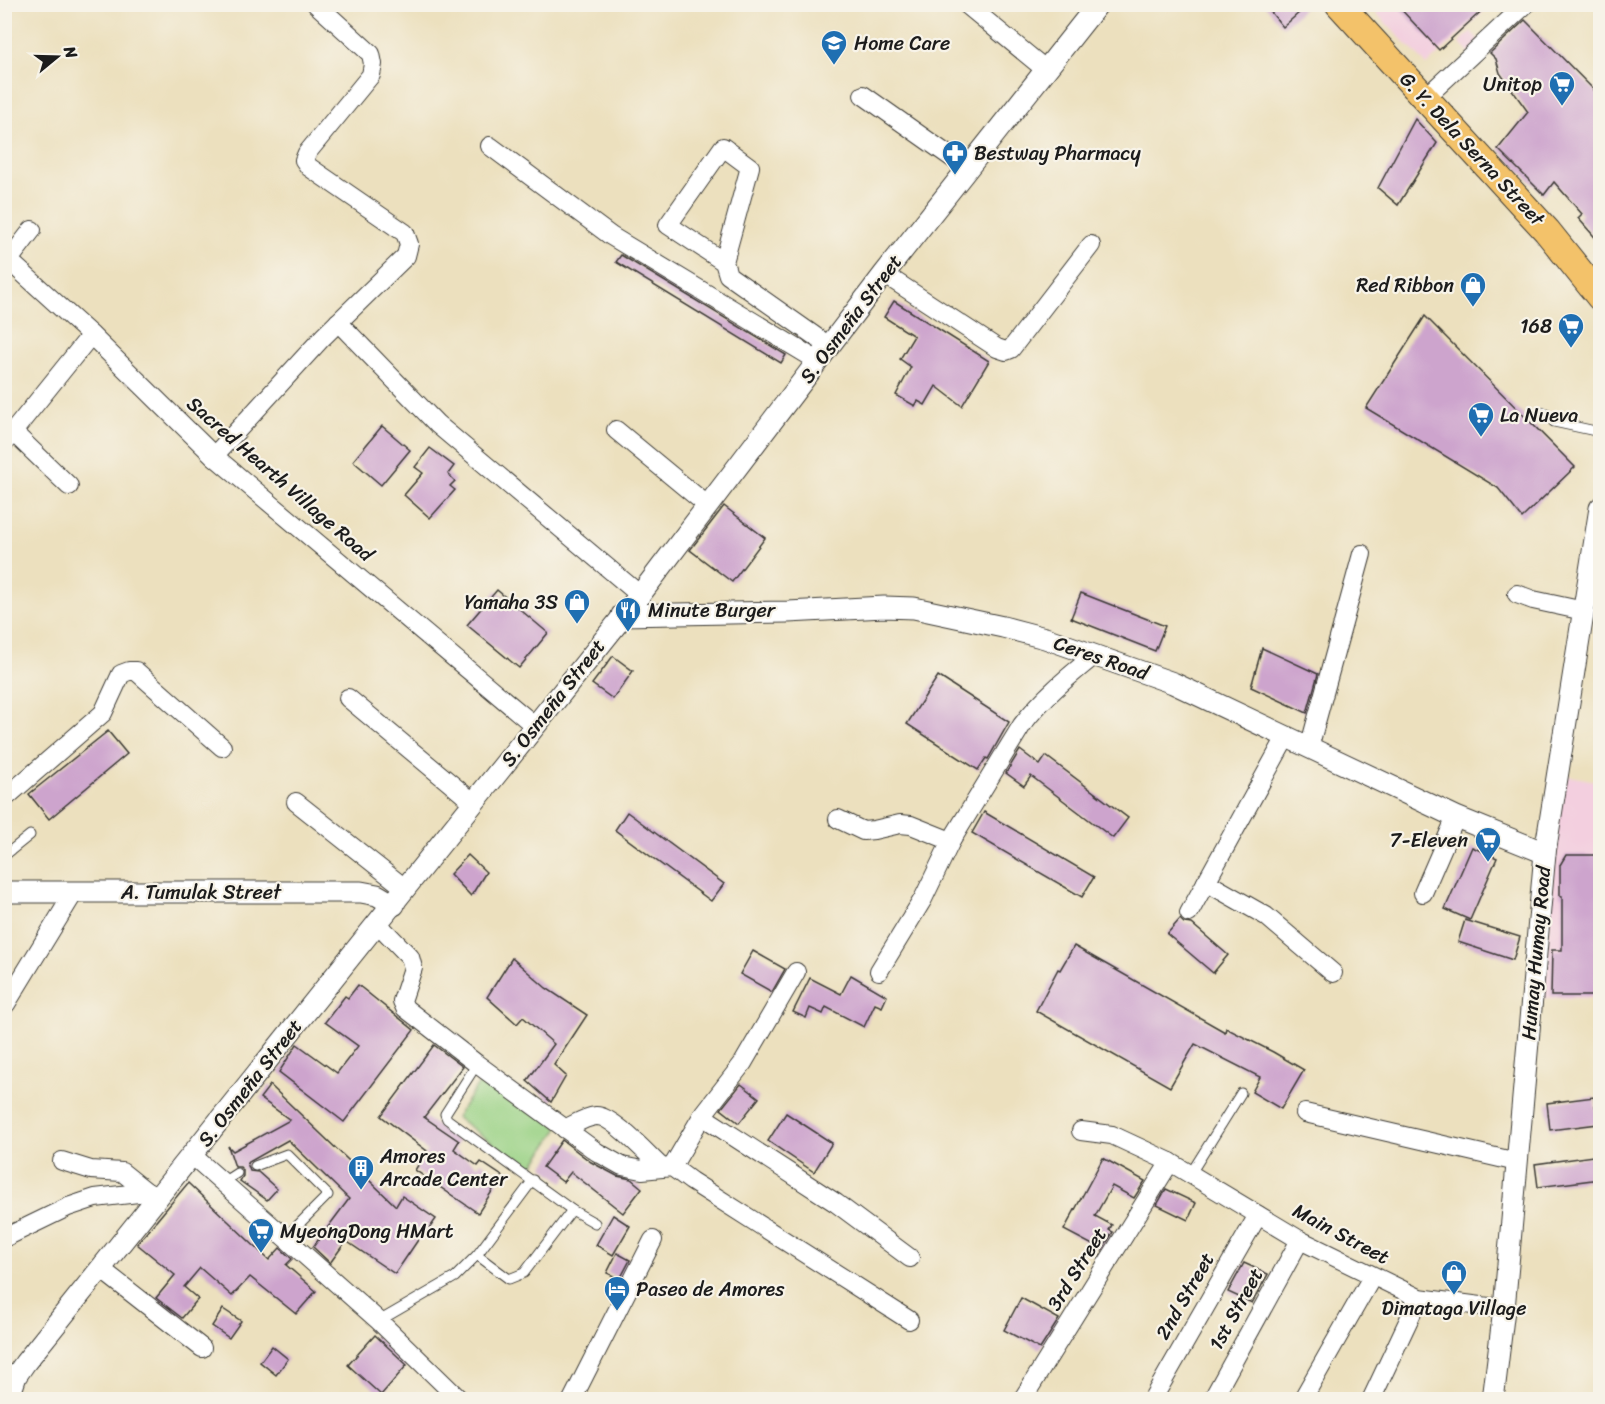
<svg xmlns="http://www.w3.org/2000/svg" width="1605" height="1404" font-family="Sriracha,sans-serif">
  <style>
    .built { fill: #f3cfdf }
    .green { fill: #9ad285; stroke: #5b7750; stroke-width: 1.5 }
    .building { fill: #cda4cd }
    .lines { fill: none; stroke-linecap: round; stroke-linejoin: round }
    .service-casing { stroke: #3b3934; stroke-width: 11 }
    .minor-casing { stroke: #3b3934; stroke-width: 20 }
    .tertiary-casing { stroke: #3b3934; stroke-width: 23 }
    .primary-casing { stroke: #3b3934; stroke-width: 29 }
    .service { stroke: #fff; stroke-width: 9 }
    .minor { stroke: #fff; stroke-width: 18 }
    .tertiary { stroke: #fff; stroke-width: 21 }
    .primary { stroke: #f3c26a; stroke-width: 27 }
    .labels { text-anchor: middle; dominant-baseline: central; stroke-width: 4.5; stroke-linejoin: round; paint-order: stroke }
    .poi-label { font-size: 20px; fill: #1c1c1c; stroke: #f7f3e8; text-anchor: start }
    .street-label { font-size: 20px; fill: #1c1c1c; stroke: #f7f3e8 }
  </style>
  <rect width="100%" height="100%" fill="#f7f3e8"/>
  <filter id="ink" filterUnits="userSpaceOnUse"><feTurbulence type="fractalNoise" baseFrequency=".0167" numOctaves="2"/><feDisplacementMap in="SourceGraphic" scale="12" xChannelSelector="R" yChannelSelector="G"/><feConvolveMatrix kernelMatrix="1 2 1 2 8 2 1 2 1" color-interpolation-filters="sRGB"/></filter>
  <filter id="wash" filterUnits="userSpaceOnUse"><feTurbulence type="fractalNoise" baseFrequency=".008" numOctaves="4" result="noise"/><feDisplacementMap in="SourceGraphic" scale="24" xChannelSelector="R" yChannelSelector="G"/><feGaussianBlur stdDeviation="1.35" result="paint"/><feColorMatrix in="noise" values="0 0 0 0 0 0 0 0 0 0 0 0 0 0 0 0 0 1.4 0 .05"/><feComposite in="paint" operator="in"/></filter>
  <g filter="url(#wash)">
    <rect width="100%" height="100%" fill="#ece0be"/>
    <g class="built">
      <polygon points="1368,5 1491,5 1427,65"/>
      <polygon points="1471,31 1480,42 1469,53 1459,43"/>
      <polygon points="1565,775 1600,782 1600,998 1543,998 1554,847"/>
    </g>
    <polygon class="green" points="484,1076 559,1128 530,1170 456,1117"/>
    <g id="blocks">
      <g class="building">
        <polygon points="1264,4 1309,4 1283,27"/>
        <polygon points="1396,4 1489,4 1439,50"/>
        <polygon points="1525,20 1600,96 1600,243 1578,218 1582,214 1554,182 1544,195 1498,149 1528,112 1500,73 1496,59 1490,53"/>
        <polygon points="1415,119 1437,143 1398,205 1378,188"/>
        <polygon points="621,255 786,355 781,363 616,262"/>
        <polygon points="894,301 989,361 962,406 936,386 925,405 918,401 915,406 896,395 911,367 900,359 914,336 884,317"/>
        <polygon points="1425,316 1575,467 1522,518 1498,488 1366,408"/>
        <polygon points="382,426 410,450 381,485 353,461"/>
        <polygon points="430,448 454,466 448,474 455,481 450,486 455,490 430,518 404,495 423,473 415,467"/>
        <polygon points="724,506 765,538 732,582 690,550"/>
        <polygon points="497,590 548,633 519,668 467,625"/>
        <polygon points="1081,593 1165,626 1155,651 1071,618"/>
        <polygon points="1262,648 1318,674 1307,713 1251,687"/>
        <polygon points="613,656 633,671 613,699 592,684"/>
        <polygon points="938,676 1009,722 988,759 986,758 978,770 907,724"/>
        <polygon points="108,731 127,754 49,819 29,794"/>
        <polygon points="1020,750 1040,765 1046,756 1128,818 1113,838 1031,776 1024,786 1006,773"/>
        <polygon points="627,812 724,884 711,901 615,830"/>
        <polygon points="984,812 1094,877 1082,897 972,833"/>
        <polygon points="1472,847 1497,858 1470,920 1445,909"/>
        <polygon points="468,855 486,872 471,896 450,874"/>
        <polygon points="1566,855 1600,855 1600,996 1551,996 1552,950 1562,950 1562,896 1560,896 1560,865"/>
        <polygon points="1180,919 1184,923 1192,924 1228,955 1213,973 1167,934"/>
        <polygon points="1465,920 1520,937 1513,960 1458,942"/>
        <polygon points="1074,946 1225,1032 1226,1028 1273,1052 1304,1070 1281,1109 1252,1092 1260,1077 1195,1044 1170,1087 1036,1011 1058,969 1060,970"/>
        <polygon points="753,951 785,969 772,992 740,974"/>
        <polygon points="512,958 546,988 587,1015 554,1065 566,1076 551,1102 527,1081 554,1044 523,1017 517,1024 487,997"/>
        <polygon points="851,975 887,996 882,1007 875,1004 864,1027 826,1007 823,1014 810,1008 806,1018 793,1012 810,978 841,994"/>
        <polygon points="358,985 414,1030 344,1122 279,1072 297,1044 337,1073 358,1046 325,1022 345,996 348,998"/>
        <polygon points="434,1045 463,1067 424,1117 459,1141 454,1149 478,1166 481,1162 502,1176 478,1213 415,1170 427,1151 381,1116"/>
        <polygon points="741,1084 759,1098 739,1123 721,1109"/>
        <polygon points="270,1085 396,1206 402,1196 436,1219 424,1236 422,1234 395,1274 346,1241 330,1263 313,1247 349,1199 288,1140 247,1163 250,1171 258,1172 277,1189 267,1200 240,1181 243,1176 243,1170 240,1167 235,1167 228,1146 233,1151 290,1120 260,1098"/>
        <polygon points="1594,1097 1598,1124 1550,1130 1547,1103"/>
        <polygon points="786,1113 832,1143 814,1172 768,1141"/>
        <polygon points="562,1140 591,1162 617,1176 631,1179 642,1188 623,1213 571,1172 563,1182 543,1167"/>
        <polygon points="1600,1155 1600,1179 1538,1187 1535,1164"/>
        <polygon points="1103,1158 1145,1181 1134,1198 1112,1186 1095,1216 1112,1225 1109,1230 1113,1232 1102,1250 1064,1230"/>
        <polygon points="188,1183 269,1260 280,1248 292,1259 286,1265 316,1291 296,1314 250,1277 232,1296 200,1268 184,1287 198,1299 182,1318 156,1298 175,1275 137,1244"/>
        <polygon points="1166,1189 1196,1203 1188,1220 1157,1205"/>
        <polygon points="613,1215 630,1226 613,1255 596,1245"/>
        <polygon points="617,1253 630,1260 620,1279 607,1273"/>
        <polygon points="1244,1263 1268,1274 1252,1303 1228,1292"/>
        <polygon points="1021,1298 1059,1319 1040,1349 1004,1330"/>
        <polygon points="223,1309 241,1321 229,1338 212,1326"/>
        <polygon points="375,1335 407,1365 381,1395 348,1365"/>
        <polygon points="272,1346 288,1359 276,1375 260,1362"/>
      </g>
    </g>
  </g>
  <g filter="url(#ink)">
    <use href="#blocks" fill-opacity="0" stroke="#3b3934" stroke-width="1.5"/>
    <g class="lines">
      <g class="service-casing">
        <g id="service">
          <polyline points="1544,412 1554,422 1600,432"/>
          <polyline points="4,856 30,835"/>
          <polyline points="477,1064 445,1114 447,1119 572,1210 595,1223"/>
          <polyline points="255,1166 287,1154 328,1195 285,1238"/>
          <polyline points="1191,1173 1241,1093"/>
          <polyline points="223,1182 237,1173"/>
          <polyline points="477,1255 509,1279 524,1273 572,1210"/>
          <polyline points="379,1321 455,1277 477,1255 533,1180"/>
        </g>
      </g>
      <g class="minor-casing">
        <g id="minor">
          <polyline points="966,4 1046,70"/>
          <polyline points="863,95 968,169"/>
          <polyline points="1425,98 1526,4"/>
          <polyline points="490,146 611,236 818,361"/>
          <polyline points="4,256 91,335 214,456 535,726"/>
          <polyline points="9,260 32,230"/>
          <polyline points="724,262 668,225 723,147 750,167 724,262 728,275 829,346"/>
          <polyline points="884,274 997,348 1006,351 1011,349 1091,245"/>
          <polyline points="338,322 437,424 640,595"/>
          <polyline points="616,430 708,506"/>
          <polyline points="13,432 69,486"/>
          <polyline points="4,443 91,335"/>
          <polyline points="214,456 323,337 406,256 409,244 405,233 309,167 304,160 307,153 371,75 373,64 371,54 316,4"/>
          <polyline points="1517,594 1533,600 1584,611"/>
          <polyline points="348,698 474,803"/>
          <polyline points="1309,748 1362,554"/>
          <polyline points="4,799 103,713 121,674 129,671 136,671 222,747"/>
          <polyline points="296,802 406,889"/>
          <polyline points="838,819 863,831 874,830 900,824 911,825 951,841"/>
          <polyline points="1206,882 1266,916 1333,973"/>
          <polyline points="1423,893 1456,817"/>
          <polyline points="1189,913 1286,737"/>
          <polyline points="377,923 410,957 413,968 402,1001 405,1008 477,1064 597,1152 622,1166 642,1170 672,1167 691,1181 909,1320"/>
          <path d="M879,971l44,-72 28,-58 71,-116c20,-27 47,-49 73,-70"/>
          <polyline points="6,1004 75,891"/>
          <polyline points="1305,1113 1517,1162"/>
          <polyline points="702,1116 836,1203 910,1258"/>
          <path d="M565,1129c10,-5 20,-12 31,-13 16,-1 52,39 65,51"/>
          <polyline points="1081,1131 1112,1135 1170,1162 1300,1240 1419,1298 1504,1309"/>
          <polyline points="193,1156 379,1321 460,1400"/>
          <polyline points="62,1161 91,1170 122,1172 147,1192"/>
          <polyline points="672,1167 702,1116 743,1063 796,972"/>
          <polyline points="4,1238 68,1207 95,1198 147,1192 158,1197"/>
          <polyline points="101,1269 202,1348"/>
          <polyline points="572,1400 653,1240"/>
          <polyline points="1022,1400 1170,1162"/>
          <polyline points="1152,1400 1258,1215"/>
          <polyline points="1212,1400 1300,1240"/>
          <polyline points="1302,1400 1372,1277"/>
          <polyline points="1371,1400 1419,1298"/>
        </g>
      </g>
      <g class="tertiary-casing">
        <g id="tertiary">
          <polyline points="622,615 788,612 884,607 914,608 1003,627 1045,638 1173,683 1456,817 1545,853"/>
          <polyline points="4,892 361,892 377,895 394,905"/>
          <polyline points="8,1400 16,1376 25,1363 640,595 884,274 1098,4"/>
          <polyline points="1493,1400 1504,1309 1545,853 1600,508"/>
        </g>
      </g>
      <g class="primary-casing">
        <polyline id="primary" points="1339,4 1547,231 1600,297"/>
      </g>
      <use href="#service" class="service"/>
      <use href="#minor" class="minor"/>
      <use href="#tertiary" class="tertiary"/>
      <use href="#primary" class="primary"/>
    </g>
  </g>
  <defs>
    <g id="school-pin" transform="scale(1.35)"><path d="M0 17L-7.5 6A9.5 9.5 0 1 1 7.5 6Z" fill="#1f6fb2" stroke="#f7f3e8"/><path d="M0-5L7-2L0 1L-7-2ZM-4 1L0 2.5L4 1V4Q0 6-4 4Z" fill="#fff"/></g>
    <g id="supermarket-pin" transform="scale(1.35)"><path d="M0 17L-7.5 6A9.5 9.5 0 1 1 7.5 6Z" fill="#1f6fb2" stroke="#f7f3e8"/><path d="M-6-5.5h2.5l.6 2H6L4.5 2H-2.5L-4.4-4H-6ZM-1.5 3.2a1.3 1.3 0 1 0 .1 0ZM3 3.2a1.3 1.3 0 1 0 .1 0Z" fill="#fff"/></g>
    <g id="pharmacy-pin" transform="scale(1.35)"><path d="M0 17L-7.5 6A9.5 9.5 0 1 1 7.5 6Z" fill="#1f6fb2" stroke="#f7f3e8"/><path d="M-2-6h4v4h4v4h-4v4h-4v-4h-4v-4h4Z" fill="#fff"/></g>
    <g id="shop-pin" transform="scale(1.35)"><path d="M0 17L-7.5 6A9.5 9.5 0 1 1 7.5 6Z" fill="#1f6fb2" stroke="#f7f3e8"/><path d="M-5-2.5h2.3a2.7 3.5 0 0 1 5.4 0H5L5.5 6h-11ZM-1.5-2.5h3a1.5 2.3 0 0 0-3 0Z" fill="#fff"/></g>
    <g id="restaurant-pin" transform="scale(1.35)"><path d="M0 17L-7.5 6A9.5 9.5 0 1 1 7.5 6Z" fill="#1f6fb2" stroke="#f7f3e8"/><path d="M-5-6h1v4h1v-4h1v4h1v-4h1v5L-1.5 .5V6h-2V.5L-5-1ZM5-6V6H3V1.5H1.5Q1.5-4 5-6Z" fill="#fff"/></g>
    <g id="building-pin" transform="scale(1.35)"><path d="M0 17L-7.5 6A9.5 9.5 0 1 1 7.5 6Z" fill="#1f6fb2" stroke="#f7f3e8"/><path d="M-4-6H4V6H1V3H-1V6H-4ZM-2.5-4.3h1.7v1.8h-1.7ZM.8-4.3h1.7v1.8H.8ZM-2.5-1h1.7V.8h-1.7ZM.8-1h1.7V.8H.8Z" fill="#fff"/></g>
    <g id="hotel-pin" transform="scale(1.35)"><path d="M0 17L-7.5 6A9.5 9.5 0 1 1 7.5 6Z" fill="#1f6fb2" stroke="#f7f3e8"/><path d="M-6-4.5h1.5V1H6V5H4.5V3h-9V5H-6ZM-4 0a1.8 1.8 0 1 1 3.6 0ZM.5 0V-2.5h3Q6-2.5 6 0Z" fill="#fff"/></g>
  </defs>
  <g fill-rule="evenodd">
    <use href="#school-pin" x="834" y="43"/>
    <use href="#supermarket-pin" x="1562" y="84"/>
    <use href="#pharmacy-pin" x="955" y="153"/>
    <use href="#shop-pin" x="1473" y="285"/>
    <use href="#supermarket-pin" x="1571" y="326"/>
    <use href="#supermarket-pin" x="1481" y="415"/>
    <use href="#shop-pin" x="577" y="602"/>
    <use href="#restaurant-pin" x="628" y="610"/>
    <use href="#supermarket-pin" x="1488" y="840"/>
    <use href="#building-pin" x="361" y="1168"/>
    <use href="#supermarket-pin" x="261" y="1231"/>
    <use href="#shop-pin" x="1454" y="1273"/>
    <use href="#hotel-pin" x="617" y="1289"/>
  </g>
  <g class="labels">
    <g class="poi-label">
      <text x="854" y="43">Home Care</text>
      <text x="1542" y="84" text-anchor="end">Unitop</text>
      <text x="974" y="153">Bestway Pharmacy</text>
      <text x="1454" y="285" text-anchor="end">Red Ribbon</text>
      <text x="1552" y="326" text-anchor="end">168</text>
      <text x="1500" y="415">La Nueva</text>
      <text x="558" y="602" text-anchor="end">Yamaha 3S</text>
      <text x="648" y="610">Minute Burger</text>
      <text x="1468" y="840" text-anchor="end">7-Eleven</text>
      <text x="380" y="1156">Amores<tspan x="380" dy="23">Arcade Center</tspan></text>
      <text x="280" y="1231">MyeongDong HMart</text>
      <text x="636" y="1289">Paseo de Amores</text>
      <text x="1454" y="1308" text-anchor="middle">Dimataga Village</text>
    </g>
    <g class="street-label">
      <text transform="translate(1472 149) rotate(47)">G. Y. Dela Serna Street</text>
      <text transform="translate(851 319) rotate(-53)">S. Osmeña Street</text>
      <text transform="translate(280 479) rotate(41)">Sacred Hearth Village Road</text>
      <text transform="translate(1101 658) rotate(19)">Ceres Road</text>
      <text transform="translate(553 703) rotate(-52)">S. Osmeña Street</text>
      <text x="201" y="892">A. Tumulak Street</text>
      <text transform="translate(1536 953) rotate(-85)">Humay Humay Road</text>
      <text transform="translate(250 1083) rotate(-52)">S. Osmeña Street</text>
      <text transform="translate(1341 1234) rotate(28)">Main Street</text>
      <text transform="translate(1077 1269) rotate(-58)">3rd Street</text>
      <text transform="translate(1185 1296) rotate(-60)">2nd Street</text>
      <text transform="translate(1236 1309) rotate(-61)">1st Street</text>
    </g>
  </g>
  <rect width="1605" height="1404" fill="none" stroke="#f7f3e8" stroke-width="24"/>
  <g transform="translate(57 57) rotate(71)" stroke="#f7f3e8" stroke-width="4.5" paint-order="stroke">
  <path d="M0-4.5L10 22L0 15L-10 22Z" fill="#1c1c1c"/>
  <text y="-9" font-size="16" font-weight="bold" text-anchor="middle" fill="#1c1c1c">N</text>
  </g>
</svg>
